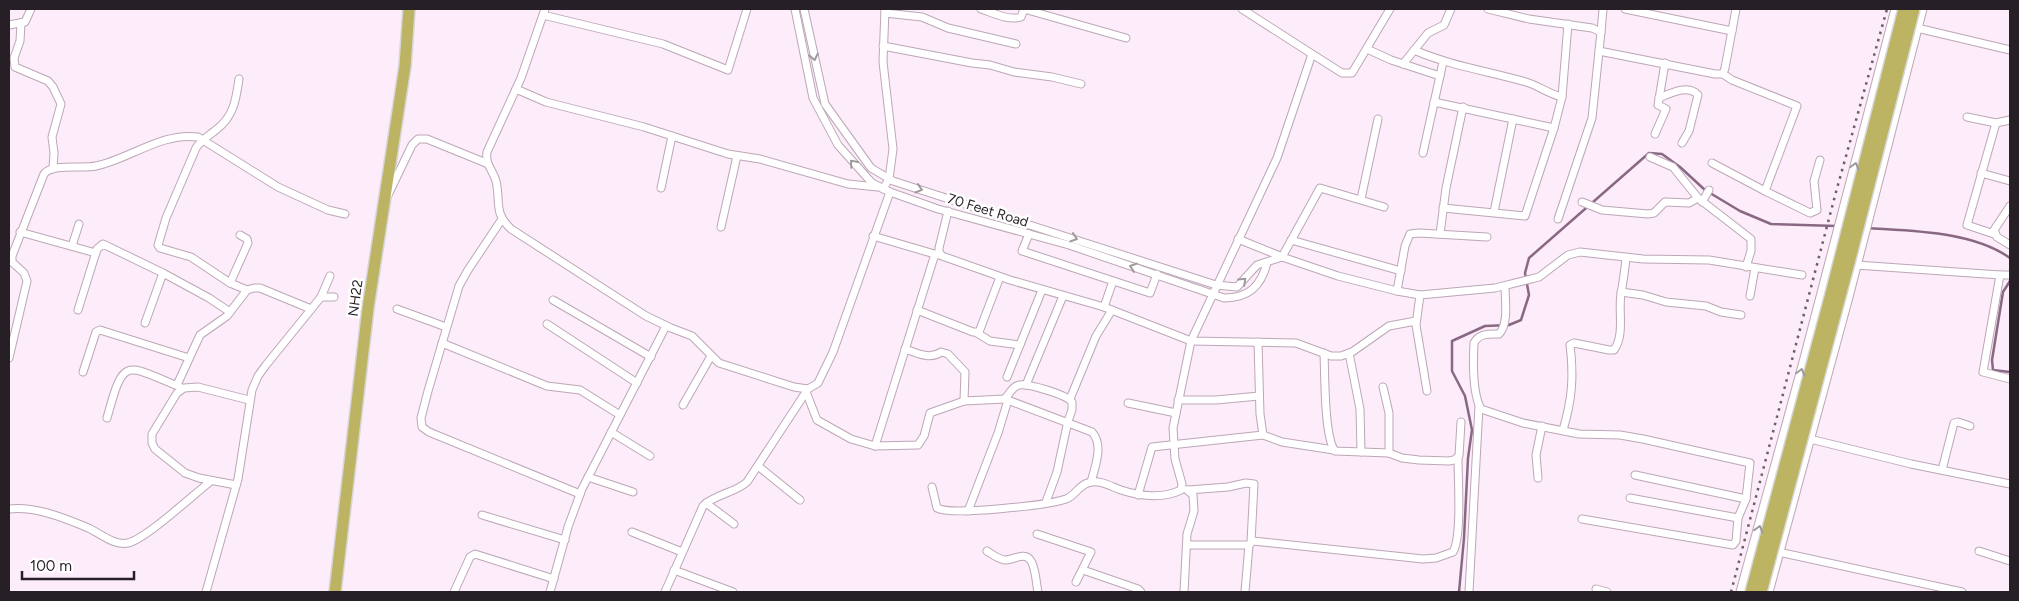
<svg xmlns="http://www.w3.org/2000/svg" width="2019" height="601" viewBox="0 0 2019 601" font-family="Figtree,sans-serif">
<rect width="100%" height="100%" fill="#fdecf9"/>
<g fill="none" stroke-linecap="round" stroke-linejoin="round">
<g stroke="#896883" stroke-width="2.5">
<path d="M1867,228C1912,231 1972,231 2010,258"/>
<path d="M2010,281L2003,292L1992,360L1993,370L2010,372"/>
<path d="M1459,592L1464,538L1468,458L1472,430L1465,396L1452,371V341L1485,326L1509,325L1521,320L1529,295L1525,273L1529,258L1649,153L1662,154L1680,167L1705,190L1740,211L1771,224L1836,226"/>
</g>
<g stroke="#bca7b7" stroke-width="9">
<g id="minor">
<path d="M545,9L521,78L487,152C485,165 493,170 496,181C501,202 493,212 511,229L646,316L671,328L692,336L719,363L794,387L808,389L818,383L833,352L890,192"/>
<path d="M795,9L813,98L838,145L872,183L890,192L938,209L1069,245L1224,298C1249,298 1261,286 1267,263"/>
<path d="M804,9L825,104L871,168L893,181L1216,285L1237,287L1257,265L1282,257L1320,188L1384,207"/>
<path d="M981,9C993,13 1009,21 1021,17L1024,9"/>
<path d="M1024,9L1126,38"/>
<path d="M1242,9L1312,54"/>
<path d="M1488,9L1529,19L1592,28L1601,32L1599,51L1715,74H1723L1725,68L1736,9"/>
<path d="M1625,9L1732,31"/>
<path d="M885,13L922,17L948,28L1016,44"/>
<path d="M543,15L663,44L728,70L747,9"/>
<path d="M21,23L20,41L14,58L15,67L48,81L53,87L61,104L52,137L54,153L53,169"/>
<path d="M9,25L25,22L31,9"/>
<path d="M1917,28L2010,50"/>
<path d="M1601,32L1603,9"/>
<path d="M883,46L972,63L990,65L1014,72L1052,77L1081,84"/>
<path d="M1367,49L1391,60L1440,76"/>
<path d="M1414,50C1451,66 1488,71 1526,82C1539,86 1549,94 1562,97"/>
<path d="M1403,64L1428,33L1444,25L1451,9"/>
<path d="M1723,74L1732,80L1797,106L1765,191"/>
<path d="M239,79C236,99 234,116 217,129C209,136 202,139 196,148L166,218L158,245L160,248L191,257L230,283L247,290"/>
<path d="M516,89L546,102L644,127L728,154L760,159L848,184L878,187"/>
<path d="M1659,98C1671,93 1688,84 1698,95L1689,131L1682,143"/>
<path d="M1434,102L1554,128"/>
<path d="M1967,117L1996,123L2010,120"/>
<path d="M1655,134L1666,109L1658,105L1665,63"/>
<path d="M1423,153L1443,62"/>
<path d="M1650,157L1673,167L1698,198L1751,239V251L1746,267"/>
<path d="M1712,163L1765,191L1810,213L1817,210L1814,181L1820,160"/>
<path d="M1981,173L2010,181"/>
<path d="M661,188L672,136"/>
<path d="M883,189L889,179L893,149L883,62L885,9"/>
<path d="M388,195L412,145L418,139H427L486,163"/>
<path d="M1361,199L1378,119"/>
<path d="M1582,202L1602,210L1648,214L1654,213L1665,202L1689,203L1698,198"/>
<path d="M1702,202L1709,190"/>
<path d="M2010,206L1994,230L1997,237L2010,245"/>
<path d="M1443,208L1525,216L1554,128L1562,97L1568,24"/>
<path d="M948,211L939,248V252L942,256L1010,280L1104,307L1191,341L1296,343L1331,356H1341L1352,352L1389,326L1416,321"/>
<path d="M1494,212L1513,119"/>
<path d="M502,219L468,270L459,286L428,391L421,418L422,427L429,432L580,494"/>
<path d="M1558,219L1592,118L1599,51"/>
<path d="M721,227L737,156"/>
<path d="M20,232L96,253"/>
<path d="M1029,234L1022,251L1150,293L1157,274"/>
<path d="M1440,234L1446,188L1463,107"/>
<path d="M1994,234L1967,225L1996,123"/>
<path d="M873,236L938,255"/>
<path d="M1238,239L1285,258L1338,276L1397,291L1420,295L1495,288L1539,277L1568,255L1580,252L1643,259L1709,260L1802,275"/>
<path d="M1291,240L1401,271"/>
<path d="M72,246L79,224"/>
<path d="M1856,265L2000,275L1983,372L2010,379"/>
<path d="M2000,275H2010"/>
<path d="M230,283L248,243L247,239L240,235"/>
<path d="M1505,286C1505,300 1509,324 1499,334C1489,334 1479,333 1474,343C1473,362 1472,393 1481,409L1523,423L1579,434L1620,435L1643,439L1750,463L1746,499L1738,518L1630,498"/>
<path d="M1397,291L1405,246L1410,234L1419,233L1487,237"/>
<path d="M1621,292L1643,295L1666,302L1706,306L1721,312L1741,315"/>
<path d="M1420,295L1416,325L1427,391"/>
<path d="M1750,296L1755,268"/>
<path d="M321,297L330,276"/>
<path d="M553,300L651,357"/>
<path d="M1104,307L1113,281"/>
<path d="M397,309L446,327"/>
<path d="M78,310L97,249L103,244L163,273L209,298L230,312"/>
<path d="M917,310L973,332H979L1000,277"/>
<path d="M145,323L163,273"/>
<path d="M547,324L637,383"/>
<path d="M977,333L990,341L1020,345"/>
<path d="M1258,342L1260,414L1263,435L1282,442L1334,450"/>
<path d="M442,343L547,386L580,390L620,415"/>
<path d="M905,349C917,353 930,360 941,352L948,354L965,372L964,401"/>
<path d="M1324,353C1325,374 1324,437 1335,451L1389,453L1402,458L1419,460L1449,461L1454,460L1459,456L1461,422"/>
<path d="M1349,353L1360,409L1361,452"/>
<path d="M9,358L27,281L24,273L12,262V256L44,174C52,163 83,169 96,166C130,159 161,132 198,137L278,187L328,210L345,214"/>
<path d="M83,372L96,332L100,330L189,358"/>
<path d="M1007,377L1042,290"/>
<path d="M177,385L200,335L227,316L247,290L254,288H260L311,309"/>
<path d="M1026,385L1063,296"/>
<path d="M1383,387L1389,413V453"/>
<path d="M805,389L817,420L851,439L875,446L918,445L924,436L930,413L964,401L1005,399L1092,432C1104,445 1095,467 1091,482"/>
<path d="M1005,399C1009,394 1013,386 1019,385C1028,383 1067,395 1072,402V410L1068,421L1057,472L1046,502"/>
<path d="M1070,399L1096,336L1112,310"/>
<path d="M1178,400H1216L1259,396"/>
<path d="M1128,403L1176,413"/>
<path d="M683,405L711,356"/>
<path d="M107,418C124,356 124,364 180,387"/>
<path d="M1563,430C1572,400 1574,376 1570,345L1574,343L1609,350H1614C1625,335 1618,311 1621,294C1623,282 1625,270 1626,258"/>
<path d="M611,432L650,456"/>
<path d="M1810,439L1911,464L2010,484"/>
<path d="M875,446L935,254"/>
<path d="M758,466L800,500"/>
<path d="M1942,470L1954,423L1958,422L1970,426"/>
<path d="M1635,475L1746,499"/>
<path d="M588,477L633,492"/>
<path d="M1538,478L1536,455L1542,426"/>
<path d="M236,485L199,478L185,473L155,449L152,443V434L177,393L184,388L198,387L249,400"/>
<path d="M932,487L937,508C951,516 1049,505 1066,499C1075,496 1079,485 1088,483C1099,479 1110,486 1121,490C1139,496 1163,499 1181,490L1182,484L1175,459L1173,428L1191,341L1277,158L1312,54L1342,73H1352L1390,9"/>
<path d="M1188,490L1228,487L1246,483L1254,484L1251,542"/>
<path d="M1138,495L1152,447L1263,435"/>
<path d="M706,503L734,524"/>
<path d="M9,509C34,506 62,517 86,527C99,532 113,546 128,543C146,539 194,494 211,481"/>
<path d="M968,511L998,433L1008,400"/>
<path d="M482,515L565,540"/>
<path d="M1582,519L1733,545L1736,541L1738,518"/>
<path d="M632,532L682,552"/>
<path d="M1037,534L1091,552L1076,582"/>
<path d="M1187,545H1249"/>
<path d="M987,551C993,555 998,559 1005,560C1014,560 1025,551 1031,561C1036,569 1036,583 1038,592"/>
<path d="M1774,551L1962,592"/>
<path d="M1979,551L2010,561"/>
<path d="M674,570L733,592"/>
<path d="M1083,570L1138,589L1141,592"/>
<path d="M1596,589L1607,592"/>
<path d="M206,592L238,479L252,390L258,376L266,365L321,297H334"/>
<path d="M454,592L470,557L475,554L554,579"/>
<path d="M550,592L568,527L582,489L666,326"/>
<path d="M665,592L703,506C715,494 735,493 747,482L806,392"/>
<path d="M1184,592L1187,534L1194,511L1193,495L1187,490"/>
<path d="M1245,592L1249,545L1253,541L1423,559L1436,558L1453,552C1462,537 1458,479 1458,459"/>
<path d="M1469,592L1479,406"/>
</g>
</g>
<g stroke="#bca7b7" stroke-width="11">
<g id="tertiary">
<path d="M1741,592L1804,362L1896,9"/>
<path d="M1768,592L1848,297L1922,9"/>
</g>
</g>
<g stroke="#d8d7d8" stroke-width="14">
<path id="trunk" d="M335,592L368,308L405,66L409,9"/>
</g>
<use href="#minor" stroke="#fff" stroke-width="7"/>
<use href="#tertiary" stroke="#fff" stroke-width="9"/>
<use href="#trunk" stroke="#bcb463" stroke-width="11"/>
<path stroke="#695f67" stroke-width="2.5" stroke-dasharray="2.5 5" stroke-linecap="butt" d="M1731,592L1836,192L1887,9"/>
<g stroke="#d8d7d8" stroke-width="14" stroke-linecap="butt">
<g id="trunk-bridge">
<path d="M1751,592L1831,294L1904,9"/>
<path d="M1761,592L1851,255L1914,9"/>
</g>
</g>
<use href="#trunk-bridge" stroke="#bcb463" stroke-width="11"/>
</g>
<defs><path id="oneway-chevron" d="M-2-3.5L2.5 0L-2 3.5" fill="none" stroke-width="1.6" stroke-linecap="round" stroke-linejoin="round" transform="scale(1.25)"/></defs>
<g stroke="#9d9a9d">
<use href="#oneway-chevron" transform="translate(814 57) rotate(78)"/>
<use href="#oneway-chevron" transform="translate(853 163) rotate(-131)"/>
<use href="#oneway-chevron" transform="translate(1855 166) rotate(-75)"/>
<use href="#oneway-chevron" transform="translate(919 189) rotate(17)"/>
<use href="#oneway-chevron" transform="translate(1074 238) rotate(18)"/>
<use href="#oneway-chevron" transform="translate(1133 267) rotate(-162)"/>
<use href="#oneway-chevron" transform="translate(1243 281) rotate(-43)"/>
<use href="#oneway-chevron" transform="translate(1801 372) rotate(-75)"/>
<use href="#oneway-chevron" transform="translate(1759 529) rotate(-75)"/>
</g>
<g text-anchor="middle" stroke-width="5" stroke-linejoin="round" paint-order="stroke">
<g font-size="14" fill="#261f25" stroke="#fff">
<text transform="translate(988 210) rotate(17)" y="5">70 Feet Road</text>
<text transform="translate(355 298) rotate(-82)" y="5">NH22</text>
</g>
</g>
<rect width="2019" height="601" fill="none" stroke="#261f25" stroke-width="20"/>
<path d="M22 571v8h112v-8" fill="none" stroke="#261f25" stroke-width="2.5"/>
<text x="30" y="571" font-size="15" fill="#261f25" stroke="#ffffff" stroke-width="4" paint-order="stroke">100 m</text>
</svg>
